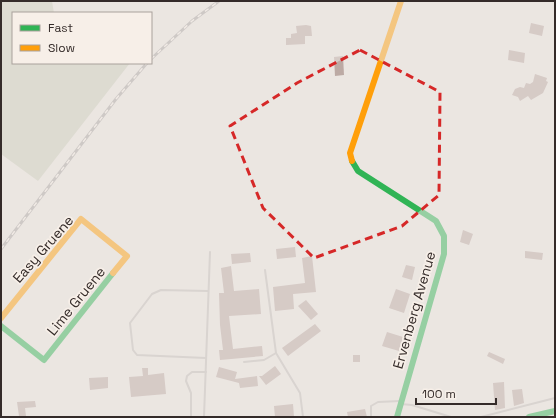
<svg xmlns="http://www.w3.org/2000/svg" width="556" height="418" viewBox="0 0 556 418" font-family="'Space Grotesk',sans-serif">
<rect width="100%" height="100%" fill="#ebe6e1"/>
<path fill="#cdcfbd" d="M1,1H52L54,13H13V63H130L38,181L1,154Z"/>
<g fill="#bcaaa4">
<path d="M531,23L544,26L542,36L529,33Z"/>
<path d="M306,25L311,26L312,36H305V44L286,45V38H291V34L297,33L296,26Z"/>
<path d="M509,50L525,53L524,63L508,60Z"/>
<path d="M343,56L344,75L335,76L334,57Z"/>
<path d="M535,74L547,78L546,81L548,82L543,93L531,100L528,96L520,101L518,97L512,95L515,89L520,87L524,88L526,83L530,84L533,82Z"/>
<path d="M463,230L473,234L469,245L460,242Z"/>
<path d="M295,247L296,257L277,259L276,249Z"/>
<path d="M525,251L543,253L542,260L525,258Z"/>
<path d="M250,253L251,262L232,264L231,254Z"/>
<path d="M312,256L316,292L293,294L294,309L275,311L273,287L305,283L302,258Z"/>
<path d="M406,265L415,267L412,280L402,277Z"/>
<path d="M231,266L234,291L259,289L261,314L229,316L233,349L262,346L263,356L220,360L219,350H223L220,325L219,293H224L221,268Z"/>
<path d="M396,289L410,294L404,313L389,308Z"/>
<path d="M306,300L318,314L311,320L298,306Z"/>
<path d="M315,324L321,331L288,356L282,348Z"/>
<path d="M387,332L403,337L399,351L382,346Z"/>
<path d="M489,352L505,359L503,364L487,356Z"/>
<rect x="353" y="355" width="7" height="7"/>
<path d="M275,366L281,374L266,385L259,376H262Z"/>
<path d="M219,367L237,372L235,379L257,376L258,386L240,388L239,383L216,377Z"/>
<path d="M142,368H148V375L164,373L166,394L131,397L129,377L143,376Z"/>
<path d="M108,377V388L90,390L89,378Z"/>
<path d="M504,382L505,408L495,410L493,383Z"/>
<path d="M522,389L524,403L514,406L512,390Z"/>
<path d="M35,401L36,407L25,408L26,416H19L17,402Z"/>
<path d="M293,404L294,417H275L274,406Z"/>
<path d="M365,409L367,417H348L347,412Z"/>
</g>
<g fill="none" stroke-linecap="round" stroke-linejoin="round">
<g stroke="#c3beba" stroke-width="2">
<path d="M265,270L276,353L300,393L303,417"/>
<path d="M206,358L137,355L133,350L130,323L152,294L161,290L208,291"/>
<path d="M244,362L264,360L276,353"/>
<path d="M401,404L412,405L451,417"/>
<path d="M191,417V393L186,381L187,376L192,372H206"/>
<path d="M204,417L210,252"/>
<path d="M371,417V406L378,402L400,401"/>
<path d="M481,417L555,398"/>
</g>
<g stroke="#30b455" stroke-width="6">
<path d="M352,161L358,171L436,221L444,236V254L397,417"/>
<path d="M1,326L44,360L113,273"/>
<path d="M529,417L555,411"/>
</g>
<g stroke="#ff9f0a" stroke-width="6">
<path d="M352,161L350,153L401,1"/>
<path d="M1,318L81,219L127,256L113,273"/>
</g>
<g stroke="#aba7a4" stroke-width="3">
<g id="rail">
<path d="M151,59L192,21L219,1"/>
<path d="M1,249L116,99L147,63"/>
</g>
</g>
<use href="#rail" stroke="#f7efe8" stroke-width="1.5" stroke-dasharray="4.5" stroke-linecap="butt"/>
</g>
<path d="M0 0H556V418H0ZM360,50L440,92L439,195L402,226L314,258L263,208L230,126L297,83Z" fill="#ebe6e1" fill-opacity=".55" fill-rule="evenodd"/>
<path fill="none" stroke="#d62828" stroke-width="3" stroke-dasharray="8 5" stroke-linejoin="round" d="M360,50L440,92L439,195L402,226L314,258L263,208L230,126L297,83Z"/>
<g text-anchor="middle" stroke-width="3.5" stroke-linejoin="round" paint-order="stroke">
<g font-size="14" fill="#342b29" stroke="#f7efe8">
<text transform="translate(43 249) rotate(-49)" y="5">Easy Gruene</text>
<text transform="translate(76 301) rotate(-51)" y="5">Lime Gruene</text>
<text transform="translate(414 310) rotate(-74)" y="5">Ervenberg Avenue</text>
</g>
</g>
<rect width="556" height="418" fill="none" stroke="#342b29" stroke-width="4"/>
<rect x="12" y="12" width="140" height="52" fill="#f7efe8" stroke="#a9a19c"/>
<rect x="20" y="25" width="20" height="6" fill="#30b455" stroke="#a9a19c"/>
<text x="48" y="32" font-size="12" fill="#342b29">Fast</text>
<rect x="20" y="45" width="20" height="6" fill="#ff9f0a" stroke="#a9a19c"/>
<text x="48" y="52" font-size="12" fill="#342b29">Slow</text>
<path d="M416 398v6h80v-6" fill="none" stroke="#342b29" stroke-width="2"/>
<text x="422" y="398" font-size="12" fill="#342b29" stroke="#f7efe8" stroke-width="3" paint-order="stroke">100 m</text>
</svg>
